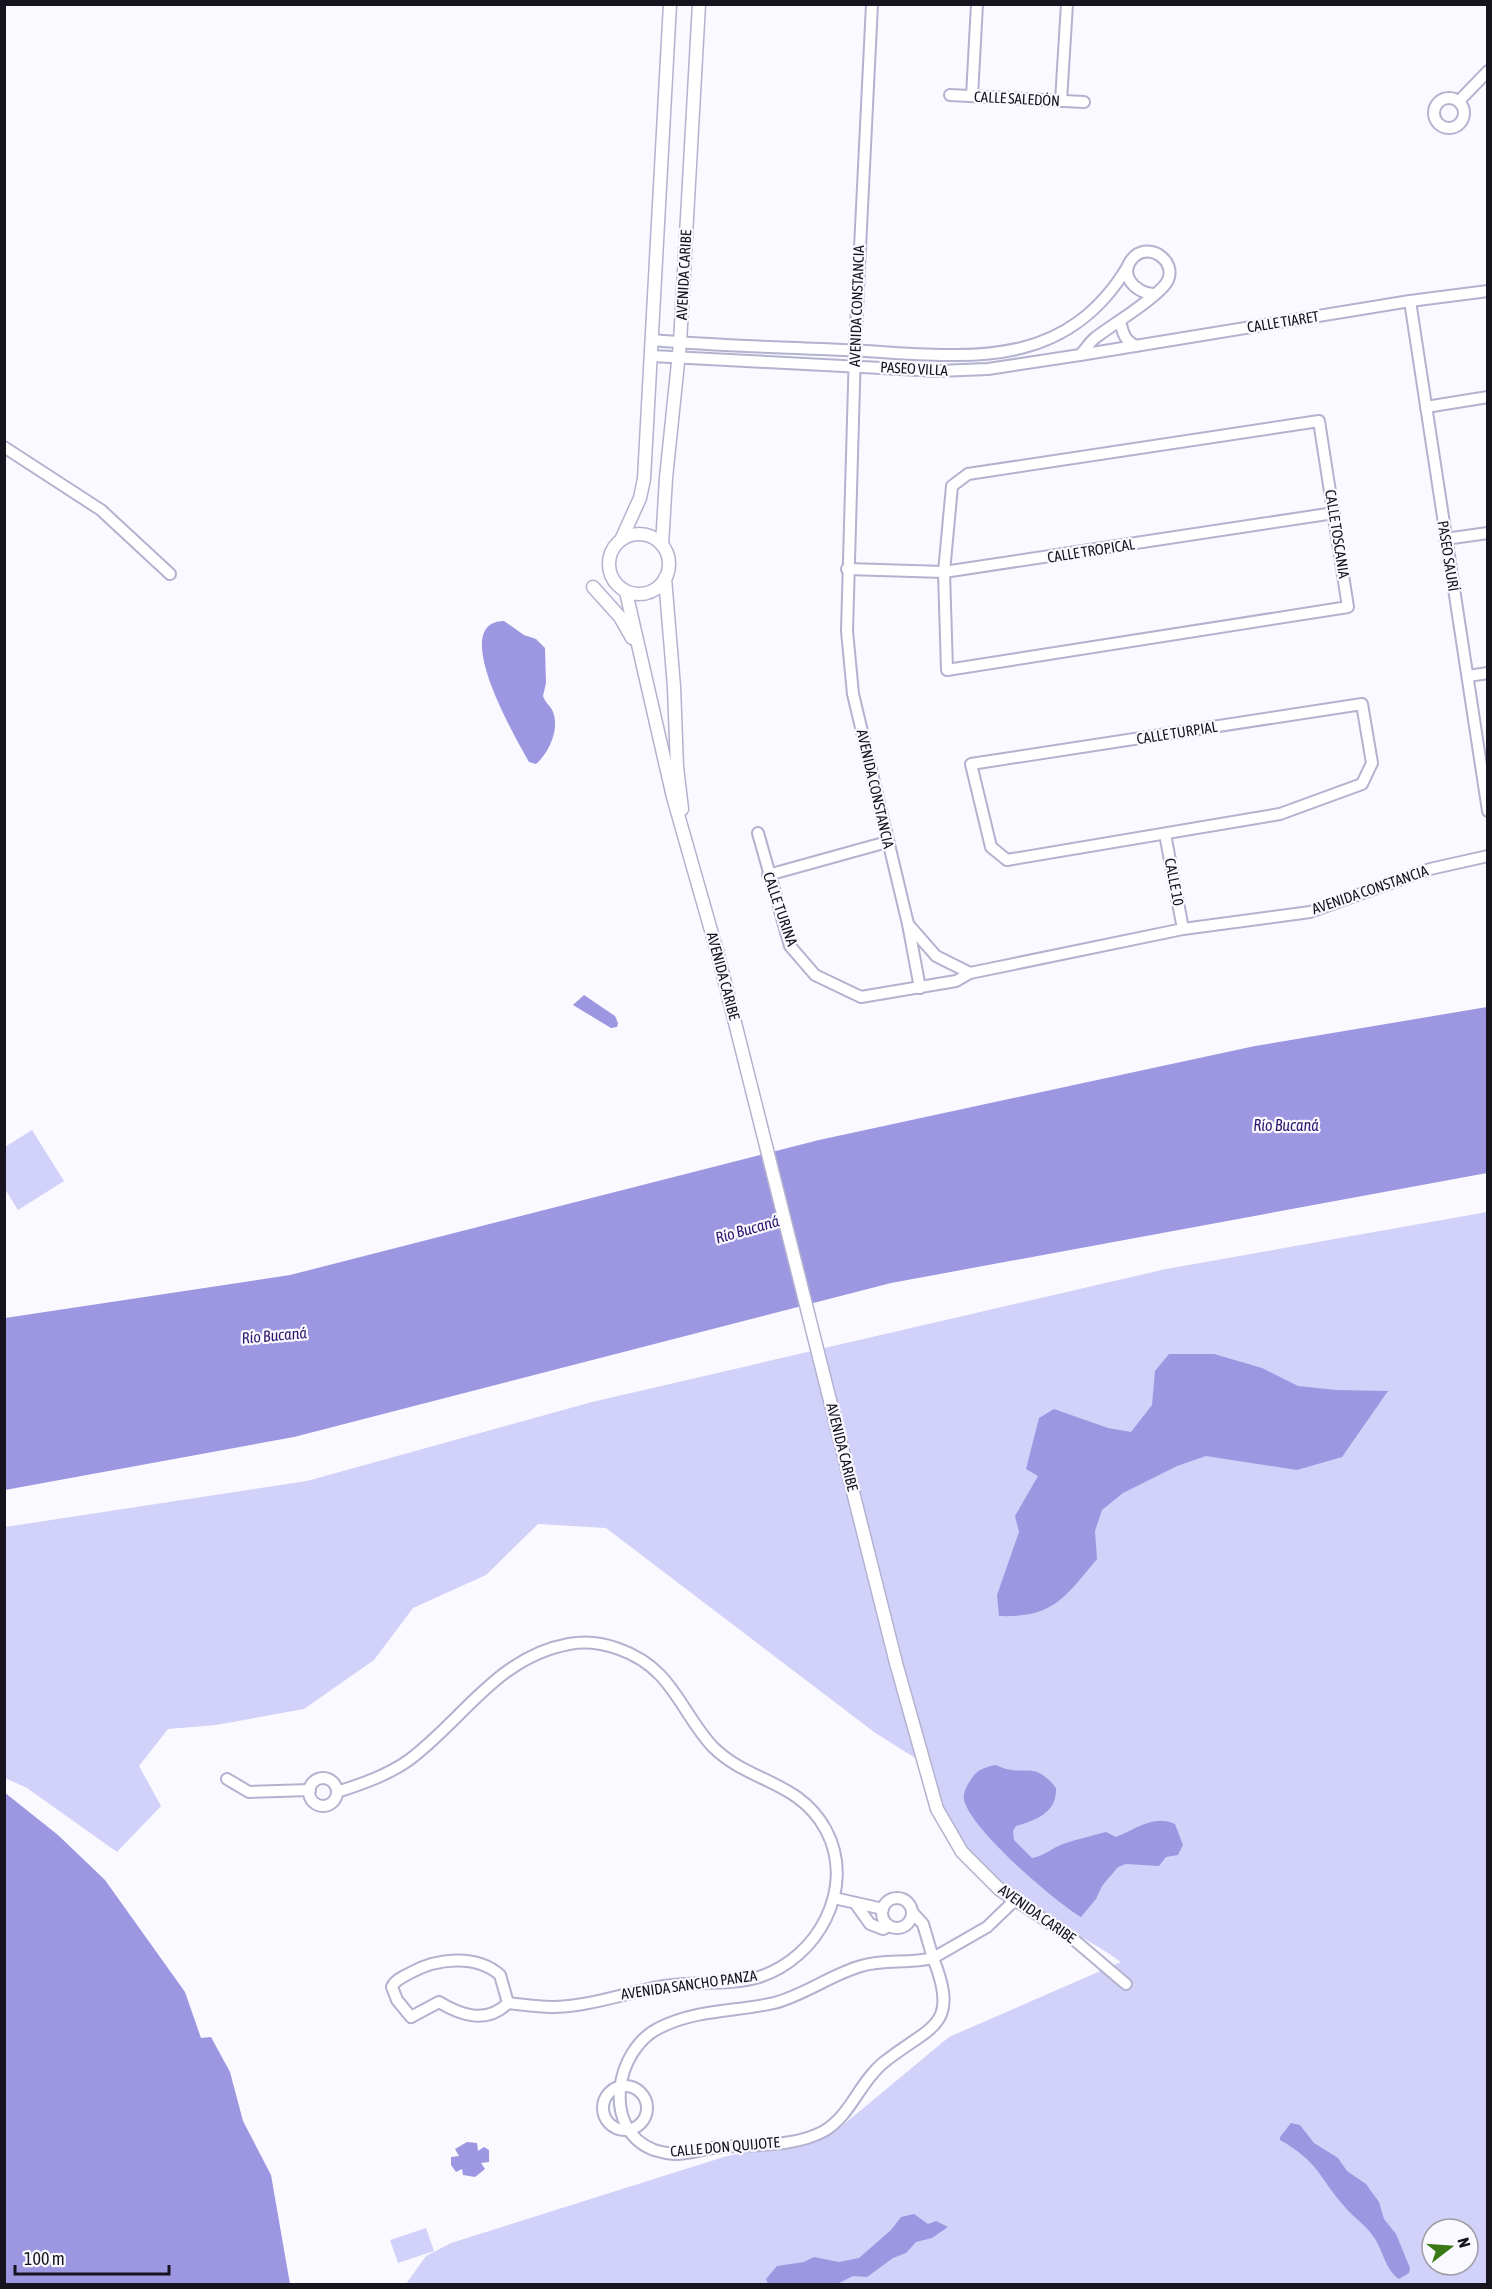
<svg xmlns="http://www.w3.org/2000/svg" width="1492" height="2289" viewBox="0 0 1492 2289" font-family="'Asap Condensed',sans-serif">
<rect width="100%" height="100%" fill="#f9f9ff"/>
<g fill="#d2d1f9" fill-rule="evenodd">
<path d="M32,1130L64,1181L18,1210L5,1189V1147Z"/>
<path d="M1487,1212V2284H406L426,2256L451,2243L727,2156L791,2144L837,2130L949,2037L1121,1962C1069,1925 993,1897 959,1841C946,1818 939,1794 931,1768L874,1732L606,1528L538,1524L486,1575L413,1608L374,1660L304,1709L216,1725L168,1729L139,1766L161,1806L117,1852L27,1788L5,1778V1527L307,1481L592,1402L1166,1269ZM1432,2229H1468V2265H1432Z"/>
<path d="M426,2228L434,2251L398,2263L390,2240Z"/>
</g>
<g fill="#9d97e1">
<path d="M504,621L524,635L536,639L545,648L546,683L543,696C545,703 551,706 553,712C560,730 548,754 536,764L529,762C517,740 447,622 504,621Z"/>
<path d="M584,995L615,1016L618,1023L617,1027L611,1028L573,1005Z"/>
<path d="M1487,1007V1173L891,1283L294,1437L5,1490V1318L290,1275L819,1140L1255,1046Z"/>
<path d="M1169,1354H1214L1262,1368L1298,1386L1336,1390L1388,1391L1342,1457L1297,1470L1206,1456L1177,1466L1123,1493L1102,1510L1095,1531L1097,1559C1065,1597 1054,1618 999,1616L997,1595L1019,1532L1015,1516L1038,1476L1026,1469L1039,1418L1054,1409L1108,1428L1131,1432L1152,1405L1155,1371Z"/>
<path d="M996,1765C1024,1779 1033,1758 1056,1788C1057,1812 1037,1820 1016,1826L1013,1831L1014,1840L1032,1858C1044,1856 1052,1848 1063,1844C1077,1839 1092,1836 1106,1832L1116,1837C1136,1829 1154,1814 1175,1824L1183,1845L1178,1855L1166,1857L1159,1866L1126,1864L1118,1867L1102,1886L1096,1899L1081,1917C1055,1902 968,1827 964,1799C963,1793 967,1785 970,1781C976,1770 984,1767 996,1765Z"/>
<path d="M4,1792L58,1835L105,1880L185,1992L201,2038L211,2037L230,2072L243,2121L271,2175L290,2284H5Z"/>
<path d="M1291,2123L1300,2125L1314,2143L1338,2158L1347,2171L1366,2184L1379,2202L1384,2219L1396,2234L1410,2268L1409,2273L1399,2279C1385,2270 1383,2249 1373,2236C1365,2224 1353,2217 1344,2206C1318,2176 1319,2162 1280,2140V2137Z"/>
<path d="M467,2142L477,2143L478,2151L484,2147L489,2150V2162L481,2163L485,2169L475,2177L463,2175L462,2169L456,2172L451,2165V2157L459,2156L455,2149Z"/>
<path d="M914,2214L928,2224L936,2221L948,2227L932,2238L916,2242L906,2253L893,2258L867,2277L853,2276L837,2284H768L766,2279L777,2266L804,2262L814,2257L839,2262L859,2258L891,2230L901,2217Z"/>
</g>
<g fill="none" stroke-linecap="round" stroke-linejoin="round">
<g stroke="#b3b2cf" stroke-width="14">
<g id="minor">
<path d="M872,4L855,350L847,631L853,694L908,924L920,988"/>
<path d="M950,95L1084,102"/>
<path d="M972,96L977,4"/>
<circle cx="1449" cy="113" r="15"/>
<path d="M1061,101L1067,4"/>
<path d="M1459,101L1488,71"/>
<path d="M1410,301L1488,811"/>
<path d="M1120,321C1123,333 1124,340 1136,346"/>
<path d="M653,340C716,346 780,347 843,350C954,354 1060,379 1128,266"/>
<path d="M1080,355L1410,301L1488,291"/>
<path d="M652,356L938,371L988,369L1080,355C1085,350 1089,343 1095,338C1110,326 1162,295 1168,280C1176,261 1151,243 1135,256C1116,273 1135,293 1153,294"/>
<path d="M1426,407L1488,397"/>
<path d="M1319,421L1348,607L947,670L944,572L952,486L968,474Z"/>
<path d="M4,447L101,510L170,574"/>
<path d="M1445,539L1488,533"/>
<path d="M847,569L944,572L1334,513"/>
<path d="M1468,676L1488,673"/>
<path d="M1362,704L1372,763L1362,784L1280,814L1007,860L991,847L971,764Z"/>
<path d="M758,833L790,946L815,975L861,997L956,981L970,973L1183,929L1310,912L1430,869L1488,856"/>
<path d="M1165,834L1183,929"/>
<path d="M768,875L887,842"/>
<path d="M908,924L936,956L970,973"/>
<circle cx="323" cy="1792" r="14"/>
<path d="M227,1779L249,1792L310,1790"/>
<path d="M337,1792C362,1784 388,1775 409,1760C463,1720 497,1657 569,1644C600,1638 638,1652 660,1675C681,1697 692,1725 713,1747C749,1783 799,1780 826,1830C857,1888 817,1959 759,1977C729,1986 695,1981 664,1986C628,1992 592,2006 555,2007C540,2007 524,2005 508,2003L500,1975C476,1954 437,1958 410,1973C403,1977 395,1980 392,1987L397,2000L411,2017L439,2002C462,2016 487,2024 508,2003"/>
<path d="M834,1898L883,1909"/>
<circle cx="897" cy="1913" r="15"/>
<path d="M855,1903L870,1924L883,1929L889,1926"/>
<path d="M912,1912L923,1924L933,1958L987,1927L1015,1900L1072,1938L1126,1984"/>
<path d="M933,1958C961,2028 930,2025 883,2063C859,2083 851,2115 824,2131C792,2149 747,2143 712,2148C700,2150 688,2154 676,2154C669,2154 661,2152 654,2150C600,2129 616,2049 659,2028C696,2009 735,2012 774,2003C805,1995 830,1975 861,1966C884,1959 909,1964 933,1958Z"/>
<circle cx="625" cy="2108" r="22"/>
</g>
</g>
<g stroke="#b3b2cf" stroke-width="15">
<g id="tertiary">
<circle cx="639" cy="564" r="30"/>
<path d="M621,540L640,498L644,479L670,4"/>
<path d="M662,545L666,478L680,343L699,4"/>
<path d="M665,578L674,687L677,767L682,809"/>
<path d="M593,587L620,617L632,638"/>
<path d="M626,592L673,797L718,955L896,1663L937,1809L962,1852L999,1889L1015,1900"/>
</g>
</g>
<use href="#minor" stroke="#fff" stroke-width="10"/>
<use href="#tertiary" stroke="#fff" stroke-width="12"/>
</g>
<g text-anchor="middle" stroke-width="4.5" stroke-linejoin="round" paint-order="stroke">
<g font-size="15" fill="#15141f" stroke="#f9f9ff">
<text transform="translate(1017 99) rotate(3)" y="5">CALLE SALEDÓN</text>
<text transform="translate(684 275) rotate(-87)" y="5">AVENIDA CARIBE</text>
<text transform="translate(857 306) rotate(-88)" y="5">AVENIDA CONSTANCIA</text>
<text transform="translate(1283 322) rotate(-9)" y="5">CALLE TIARET</text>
<text transform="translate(914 369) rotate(3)" y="5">PASEO VILLA</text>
<text transform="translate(1337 534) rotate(81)" y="5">CALLE TOSCANIA</text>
<text transform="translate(1091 551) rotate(-9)" y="5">CALLE TROPICAL</text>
<text transform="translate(1448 556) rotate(81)" y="5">PASEO SAURÍ</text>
<text transform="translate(1177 733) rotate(-9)" y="5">CALLE TURPIAL</text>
<text transform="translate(875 789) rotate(77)" y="5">AVENIDA CONSTANCIA</text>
<text transform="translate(1174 882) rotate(79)" y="5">CALLE 10</text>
<text transform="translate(1370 890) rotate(-19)" y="5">AVENIDA CONSTANCIA</text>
<text transform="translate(780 909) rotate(71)" y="5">CALLE TURINA</text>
<text transform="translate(723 976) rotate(75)" y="5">AVENIDA CARIBE</text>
<text transform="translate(842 1447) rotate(76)" y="5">AVENIDA CARIBE</text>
<text transform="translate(1037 1914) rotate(35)" y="5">AVENIDA CARIBE</text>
<text transform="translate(689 1985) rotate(-8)" y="5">AVENIDA SANCHO PANZA</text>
<text transform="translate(725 2147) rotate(-5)" y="5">CALLE DON QUIJOTE</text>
</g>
<g font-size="16" font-style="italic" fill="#2f186f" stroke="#f9f9ff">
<text x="1286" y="1131">Río Bucaná</text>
<text transform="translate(747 1229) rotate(-16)" y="6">Río Bucaná</text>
<text transform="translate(274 1335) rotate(-5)" y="6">Río Bucaná</text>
</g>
</g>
<rect width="1492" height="2289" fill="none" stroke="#15141f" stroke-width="12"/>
<g transform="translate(1450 2247) rotate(73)"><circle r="28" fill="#f9f9ff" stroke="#9e9da5" stroke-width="1.5"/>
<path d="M0-4.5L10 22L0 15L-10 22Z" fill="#3a7915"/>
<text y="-9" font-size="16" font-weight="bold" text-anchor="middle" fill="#15141f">N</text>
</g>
<path d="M15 2265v9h154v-9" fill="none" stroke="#15141f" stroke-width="3"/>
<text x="24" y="2265" font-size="18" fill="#15141f" stroke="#f9f9ff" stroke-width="4.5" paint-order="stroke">100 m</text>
</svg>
